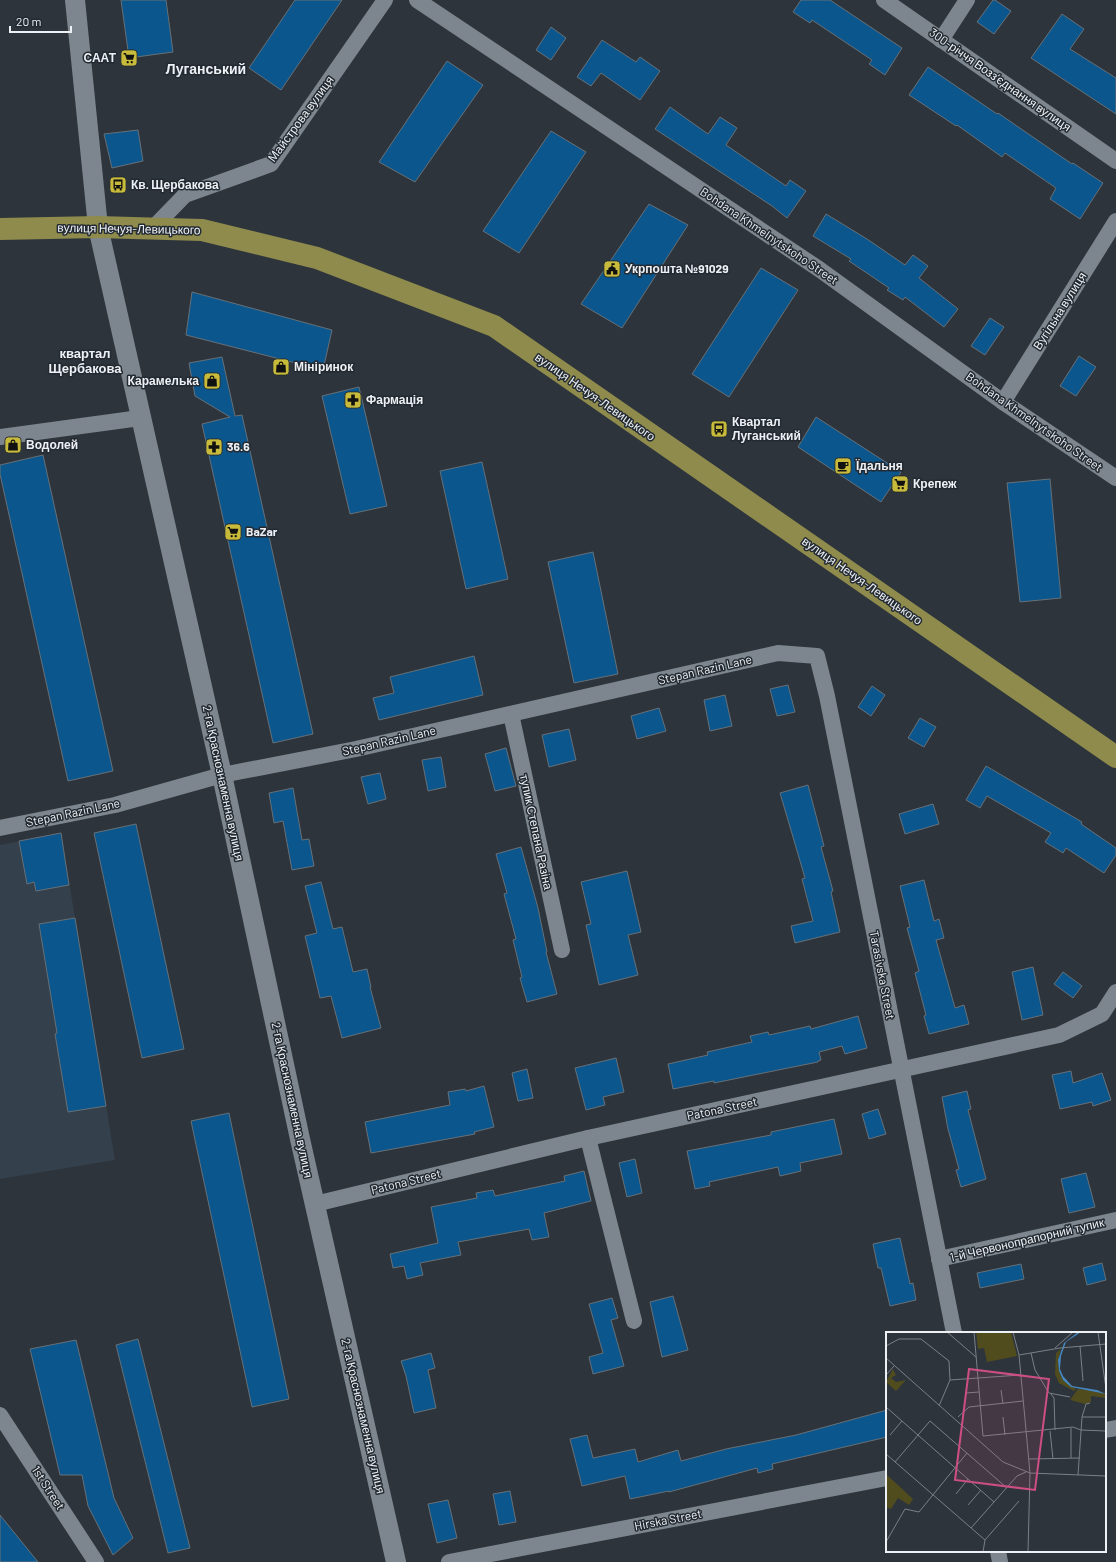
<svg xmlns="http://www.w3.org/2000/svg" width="1116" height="1562" viewBox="0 0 1116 1562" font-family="Barlow,sans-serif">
<rect width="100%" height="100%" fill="#2d343b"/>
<path fill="#34404b" d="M61,833L115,1160L0,1179V845Z"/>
<g fill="#0b568d" stroke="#677077">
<path d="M121,0H166L173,52L129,58Z"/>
<path d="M295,0H342L281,90L249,68Z"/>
<path d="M801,0H830L902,48L885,75L869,64L872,60L812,20L810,23L793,12Z"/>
<path d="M993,0H995L1011,11L994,34L977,22Z"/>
<path d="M1062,14L1084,29L1070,49L1116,78V114L1031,58Z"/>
<path d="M551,27L566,38L551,60L536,50Z"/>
<path d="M602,40L636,62L640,57L660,71L640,100L601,73L591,86L577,77Z"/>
<path d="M447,61L483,85L415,182L379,162Z"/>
<path d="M928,67L997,114L998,113L1072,164L1073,163L1103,183L1080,219L1050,199L1056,188L1005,153L1002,157L957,125L956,126L909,95Z"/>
<path d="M670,107L708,134L720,117L737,128L726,145L786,186L790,180L806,191L787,218L772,206L655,129Z"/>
<path d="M138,130L143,161L112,168L104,134Z"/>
<path d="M551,131L586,152L519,253L483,231Z"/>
<path d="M649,204L688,225L622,328L581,304Z"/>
<path d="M826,214L867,239L905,265L913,255L928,266L919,278L958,309L944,327L905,297L903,300L887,290L889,288L849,261L851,259L813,236Z"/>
<path d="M761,268L798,290L729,397L692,374Z"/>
<path d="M192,292L332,330L323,370L186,335Z"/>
<path d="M990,318L1004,327L985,355L971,346Z"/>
<path d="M1079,356L1096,367L1076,396L1060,386Z"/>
<path d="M222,357L235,416L242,415L313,734L273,743L202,424L230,417L195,396L189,363Z"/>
<path d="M359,387L387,506L350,514L322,396Z"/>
<path d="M816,417L901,472L881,502L798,447Z"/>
<path d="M43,455L113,771L68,781L0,474V465Z"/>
<path d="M482,462L508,579L466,589L440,471Z"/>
<path d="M1050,479L1061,598L1020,602L1007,483Z"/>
<path d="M593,552L618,674L574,683L548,562Z"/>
<path d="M474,656L483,695L379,720L373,698L394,693L390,677Z"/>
<path d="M788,685L795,712L777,716L770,689Z"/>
<path d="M872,686L885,695L871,716L858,707Z"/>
<path d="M725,695L732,726L710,731L704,700Z"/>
<path d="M659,708L666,731L637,739L631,716Z"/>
<path d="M920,718L936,727L924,747L908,738Z"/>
<path d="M569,729L576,760L549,767L542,735Z"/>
<path d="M506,748L516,786L495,791L485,754Z"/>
<path d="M441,757L446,787L428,791L422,760Z"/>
<path d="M986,766L1082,822L1081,824L1116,848V855L1104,873L1066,848L1063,853L1045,842L1051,833L987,796L980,808L966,800Z"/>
<path d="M380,773L386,799L368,804L361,777Z"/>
<path d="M808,785L824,846L821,847L833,891L831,892L840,932L795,943L791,926L813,921L802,879L805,878L780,793Z"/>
<path d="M293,788L302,840L309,839L314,866L292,870L283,821L274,823L269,793Z"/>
<path d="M933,804L939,824L905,834L899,814Z"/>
<path d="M136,824L184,1049L142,1058L94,833Z"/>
<path d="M61,833L69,885L36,891L34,882L27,884L19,841Z"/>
<path d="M521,847L538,908L547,952H546L557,994L527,1002L520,978L522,977L513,940L516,939L504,894L507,893L496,854Z"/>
<path d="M627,871L641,932L628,935L638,975L599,985L586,925L591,924L581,882Z"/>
<path d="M924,880L934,921L939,919L944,938L936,940L955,1008L964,1005L969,1024L929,1034L924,1016L926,1015L915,973L919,971L907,928L910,927L900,886Z"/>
<path d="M321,882L333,929L342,927L353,972L367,969L371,987H370L381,1028L342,1038L331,996L320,998L305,936L317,933L305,886Z"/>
<path d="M75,918L106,1106L68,1112L55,1034L57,1033L39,924Z"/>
<path d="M1033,967L1043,1015L1022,1020L1012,972Z"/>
<path d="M1063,972L1082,986L1073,998L1054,984Z"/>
<path d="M858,1016L867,1048L845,1054L842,1046L819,1052L821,1060L818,1061V1062L714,1083V1081L673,1089L668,1064L708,1055L707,1052L752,1042L750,1036L768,1032L769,1035L810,1026L811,1029Z"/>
<path d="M616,1058L624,1092L603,1097L605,1105L586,1110L575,1068Z"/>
<path d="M527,1069L533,1098L518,1101L512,1073Z"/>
<path d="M1071,1071L1073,1083L1102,1073L1111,1100L1093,1106L1092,1102L1060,1109L1052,1075Z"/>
<path d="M484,1086L494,1127L474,1132L475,1134L371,1153L365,1122L450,1105L448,1092L465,1089L466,1091Z"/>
<path d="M967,1091L971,1109L968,1110L986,1179L961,1187L956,1170L959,1169L948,1129L942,1097Z"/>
<path d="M878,1109L886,1134L869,1139L862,1114Z"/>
<path d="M229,1113L289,1399L252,1407L191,1121Z"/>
<path d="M834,1119L842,1154L800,1163L801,1171L780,1176L778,1167L709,1182L710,1186L695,1189L687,1151L771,1135V1132Z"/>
<path d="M635,1159L642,1193L627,1197L619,1163Z"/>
<path d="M584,1171L591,1201L544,1213L549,1237L532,1240L529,1229L458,1242L461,1255L420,1263L423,1275L407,1279L404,1266L393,1268L390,1254L438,1243L431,1207L477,1198L476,1193L493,1190L495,1196L565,1181L564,1176Z"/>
<path d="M1086,1173L1095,1207L1069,1213L1061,1179Z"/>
<path d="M900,1238L910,1284L913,1283L916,1300L890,1306L881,1268H878L873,1244Z"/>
<path d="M1102,1263L1106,1280L1087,1285L1083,1268Z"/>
<path d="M1021,1264L1024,1279L980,1288L977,1273Z"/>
<path d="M673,1296L688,1350L662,1357L650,1302Z"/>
<path d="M612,1298L618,1318L611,1320L624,1366L593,1374L589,1357L603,1353L589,1304Z"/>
<path d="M138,1339L190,1548L168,1553L116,1345Z"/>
<path d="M76,1340L114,1498L133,1538L113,1555L88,1506L82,1475H60L30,1349Z"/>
<path d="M431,1353L435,1368L428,1370L436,1408L414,1413L406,1376L401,1361Z"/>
<path d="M887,1410V1437L772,1464L773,1469L758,1473L757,1468L669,1492V1491L630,1499L625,1476L582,1486L570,1439L587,1435L593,1458L635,1449L638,1462L678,1450L681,1461L726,1449L796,1435Z"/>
<path d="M510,1491L516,1522L499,1525L493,1494Z"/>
<path d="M448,1500L457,1538L437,1543L428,1504Z"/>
<path d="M0,1515L38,1562H0Z"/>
</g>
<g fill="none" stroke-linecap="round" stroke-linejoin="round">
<g stroke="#7d868e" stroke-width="16">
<path d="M417,0L819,269L1003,402L1116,478"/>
<path d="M884,0L1116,161"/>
<path d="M941,40L967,0"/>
<path d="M152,229L185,195L271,164L385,0"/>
<path d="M1003,402L1116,221"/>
<path d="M0,437L140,418"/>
<path d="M511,714L562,950"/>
<path d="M0,828L115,805L222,775L356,749L778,653L817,656L827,696L954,1333"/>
<path d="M588,1138L634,1321"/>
<path d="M315,1204L588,1138L1059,1035L1102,1014L1116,992"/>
<path d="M939,1259L1116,1220"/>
<path d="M0,1415L96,1562"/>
<path d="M1105,1430L1116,1428"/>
<path d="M998,1551L1000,1562"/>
<path d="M449,1562L887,1478"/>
</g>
<path stroke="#7d868e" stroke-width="20" d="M75,0L98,227L222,775L300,1139L396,1562"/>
<path stroke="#8e8b4c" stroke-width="22" d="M0,229L98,227L202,230L317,258L494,326L1116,757"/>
</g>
<defs>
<g id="supermarket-square" transform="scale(0.9)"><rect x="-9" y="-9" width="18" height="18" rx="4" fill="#c8bb3b" stroke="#232a31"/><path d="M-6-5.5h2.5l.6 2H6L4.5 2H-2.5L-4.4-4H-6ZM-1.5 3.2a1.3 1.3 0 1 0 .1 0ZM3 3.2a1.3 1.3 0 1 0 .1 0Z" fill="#111"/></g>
<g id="bus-square" transform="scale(0.9)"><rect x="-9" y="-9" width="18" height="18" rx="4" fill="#c8bb3b" stroke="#232a31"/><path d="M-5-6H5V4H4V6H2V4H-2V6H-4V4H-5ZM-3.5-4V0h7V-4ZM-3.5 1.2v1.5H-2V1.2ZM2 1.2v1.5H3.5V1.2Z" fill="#111"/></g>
<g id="civic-square" transform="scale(0.9)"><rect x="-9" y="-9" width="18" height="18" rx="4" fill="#c8bb3b" stroke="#232a31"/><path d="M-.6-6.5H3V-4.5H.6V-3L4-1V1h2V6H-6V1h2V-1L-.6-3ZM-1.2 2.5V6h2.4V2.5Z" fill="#111"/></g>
<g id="shop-square" transform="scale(0.9)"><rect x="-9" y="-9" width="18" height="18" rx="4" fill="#c8bb3b" stroke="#232a31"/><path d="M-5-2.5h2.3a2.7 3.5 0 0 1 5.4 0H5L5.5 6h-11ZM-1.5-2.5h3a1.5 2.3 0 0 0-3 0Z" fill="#111"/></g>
<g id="pharmacy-square" transform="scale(0.9)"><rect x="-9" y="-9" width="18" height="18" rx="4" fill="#c8bb3b" stroke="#232a31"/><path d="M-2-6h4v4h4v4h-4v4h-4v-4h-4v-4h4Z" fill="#111"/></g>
<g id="cafe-square" transform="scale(0.9)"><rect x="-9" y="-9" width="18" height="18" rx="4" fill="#c8bb3b" stroke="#232a31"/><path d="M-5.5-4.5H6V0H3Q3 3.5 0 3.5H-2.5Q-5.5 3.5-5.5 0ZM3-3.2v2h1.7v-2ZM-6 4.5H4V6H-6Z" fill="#111"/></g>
</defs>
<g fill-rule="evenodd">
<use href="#supermarket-square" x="129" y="58"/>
<use href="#bus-square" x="118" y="185"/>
<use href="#civic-square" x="612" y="269"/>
<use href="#shop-square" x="281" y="367"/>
<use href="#shop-square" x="212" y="381"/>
<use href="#pharmacy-square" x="353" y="400"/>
<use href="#bus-square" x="719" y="429"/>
<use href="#shop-square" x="13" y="445"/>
<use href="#pharmacy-square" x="214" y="447"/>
<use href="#cafe-square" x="843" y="466"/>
<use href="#supermarket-square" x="900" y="484"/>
<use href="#supermarket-square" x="233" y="532"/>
</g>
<g text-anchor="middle" stroke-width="3" stroke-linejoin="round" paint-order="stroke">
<g font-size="12" font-weight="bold" fill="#edf1f6" stroke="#232a31" text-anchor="start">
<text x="116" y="62" text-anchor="end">СААТ</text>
<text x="131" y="189">Кв. Щербакова</text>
<text x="625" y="273">Укрпошта №91029</text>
<text x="294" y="371">Мініринок</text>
<text x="199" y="385" text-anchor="end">Карамелька</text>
<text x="366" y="404">Фармація</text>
<text x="732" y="426">Квартал<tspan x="732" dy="14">Луганський</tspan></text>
<text x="26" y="449">Водолей</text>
<text x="227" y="451">36.6</text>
<text x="856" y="470">Їдальня</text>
<text x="913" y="488">Крепеж</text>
<text x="246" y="536">BaZar</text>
</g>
<g font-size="12" fill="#edf1f6" stroke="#232a31">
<text transform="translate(1000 80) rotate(35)" y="4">300-річчя Возз’єднання вулиця</text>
<text transform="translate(301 119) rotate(-54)" y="4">Майстрова вулиця</text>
<text transform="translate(129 229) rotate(1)" y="4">вулиця Нечуя-Левицького</text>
<text transform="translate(769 236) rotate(34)" y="4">Bohdana Khmelnytskoho Street</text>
<text transform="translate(1060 311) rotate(-58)" y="4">Вугільна вулиця</text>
<text transform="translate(595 397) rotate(35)" y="4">вулиця Нечуя-Левицького</text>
<text transform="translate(1034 422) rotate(35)" y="4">Bohdana Khmelnytskoho Street</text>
<text transform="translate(862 581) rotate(35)" y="4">вулиця Нечуя-Левицького</text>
<text transform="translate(705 670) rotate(-13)" y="4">Stepan Razin Lane</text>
<text transform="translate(389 741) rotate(-13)" y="4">Stepan Razin Lane</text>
<text transform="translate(223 783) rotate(78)" y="4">2-га Краснознаменна вулиця</text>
<text transform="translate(73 813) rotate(-12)" y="4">Stepan Razin Lane</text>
<text transform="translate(536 832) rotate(78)" y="4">тупик Степана Разіна</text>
<text transform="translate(882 975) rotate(79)" y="4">Tarasivska Street</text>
<text transform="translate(292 1100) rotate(78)" y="4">2-га Краснознаменна вулиця</text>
<text transform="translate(722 1109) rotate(-12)" y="4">Patona Street</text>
<text transform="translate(406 1182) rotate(-14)" y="4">Patona Street</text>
<text transform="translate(1027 1240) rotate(-13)" y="4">1-й Червонопрапорний тупик</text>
<text transform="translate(363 1416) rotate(77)" y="4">2-га Краснознаменна вулиця</text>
<text transform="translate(48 1488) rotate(57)" y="4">1st Street</text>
<text transform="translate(668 1520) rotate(-11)" y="4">Hirska Street</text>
</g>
<g font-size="13" font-weight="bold" fill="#edf1f6" stroke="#232a31">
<text x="85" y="358">квартал<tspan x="85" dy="15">Щербакова</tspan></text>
</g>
<g font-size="14" font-weight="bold" fill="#edf1f6" stroke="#232a31">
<text x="206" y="74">Луганський</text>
</g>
</g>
<g transform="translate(886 1332)">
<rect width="220" height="220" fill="#2d343b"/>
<path d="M90,0H125L131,24L101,30L98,16L92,17ZM175,17L172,28L173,40L177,48L190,57L188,59L173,51L169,42L170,21ZM7,37L10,43L5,46L10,50L20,48L10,59L0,50ZM192,57L210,59L220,62V66L205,64V70L199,72L184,68ZM0,142L27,167L23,173L12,166L5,177L0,175Z" fill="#514c1d"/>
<path d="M192,0H195L180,10L175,24L174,37L177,44L186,54L211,58L220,62L185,55L177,48L173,39L172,28L178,11Z" fill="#4587c1"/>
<path fill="none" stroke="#7a8086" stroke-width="1" d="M61,0L90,25M88,0L97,104L187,95L195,98L220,99M127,0L133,23L144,141L142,220M212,0L220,57M0,14L13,7H35L63,29L64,48L53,74M194,14L197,49M169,16L187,0M145,21L149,38L163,61L184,65M133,23L174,16L220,12M0,26L117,130L144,141L220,144M0,43L8,34M64,48L134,43M115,58L117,72M80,61L93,60M165,62L168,66L169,98M0,75L108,170M72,85L83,75L137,69M117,85L119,103M196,85H220M164,99L167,127M4,103L16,89M0,122L99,208L97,220M185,126V96M143,127L194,126M9,130L44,89L121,156M192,143L196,85L200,72L204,71M70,162L82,147M82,173L95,158M85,196L131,144L140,140M99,208L133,169M0,210L19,177L33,180L81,121"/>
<path fill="#cd4e82" fill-opacity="0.15" stroke="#cd4e82" stroke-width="2" d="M83,37L163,47L149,158L69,148Z"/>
<rect width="220" height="220" fill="none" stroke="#edf1f6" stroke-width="2"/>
</g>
<path d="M10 26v6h61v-6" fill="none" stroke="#edf1f6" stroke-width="2"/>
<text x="16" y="26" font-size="12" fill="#edf1f6" stroke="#232a31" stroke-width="3" paint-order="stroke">20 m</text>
</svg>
